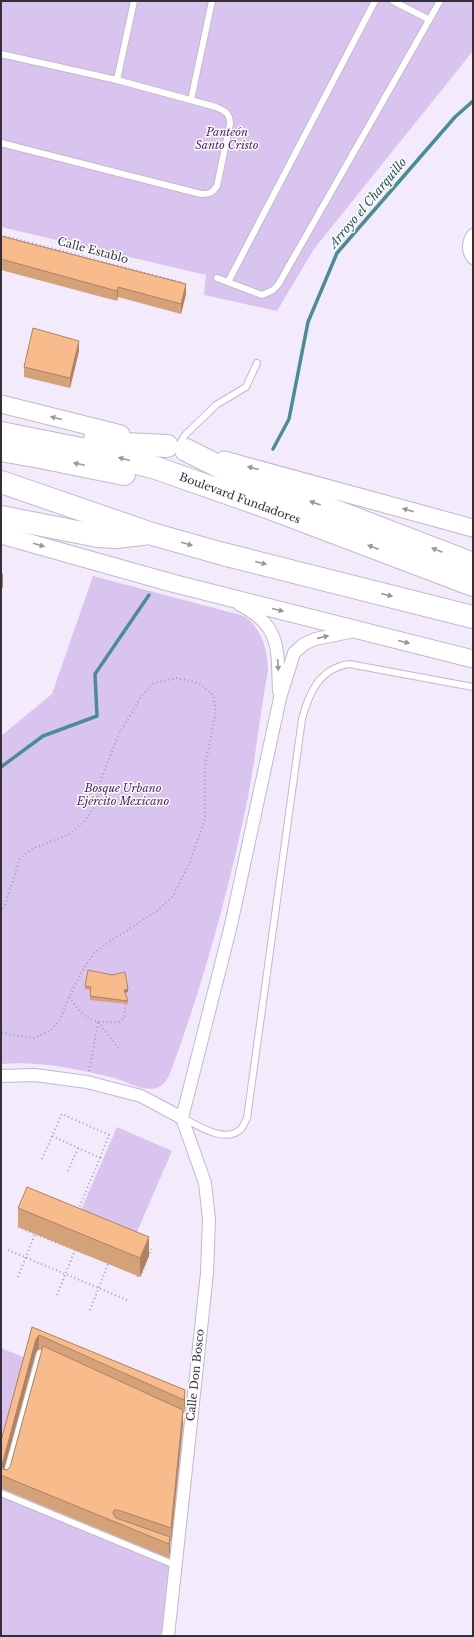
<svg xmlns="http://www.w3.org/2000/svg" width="474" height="1637" viewBox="0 0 474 1637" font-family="'Libre Baskerville',serif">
<rect width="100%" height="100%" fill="#f3eafc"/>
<g fill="#d9c4f0">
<path d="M1,1H473V51L314,249L277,311L204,295L206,275L1,227Z"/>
<path d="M93,576L233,613C238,614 245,616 248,619C263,632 268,653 268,671C260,713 256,755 248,797C229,890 205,978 172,1068C169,1076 165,1086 156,1088C143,1092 126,1081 114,1078C102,1075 90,1072 78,1070C54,1065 25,1062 1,1064V736L52,694Z"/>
<path d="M117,1127L172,1151L133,1241L78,1217Z"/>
<path d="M1,1348L187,1424L165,1636H1Z"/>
</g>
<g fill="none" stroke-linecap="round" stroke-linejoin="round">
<g stroke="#488e94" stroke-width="3.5">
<path d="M273,449L289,419L308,322L337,253L455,117L473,101"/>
<path d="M1,767L43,736L97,716L95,674L149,595"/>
</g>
<g stroke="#c2b8ce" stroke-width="8">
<g id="lane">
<path d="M393,1L428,19"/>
<path d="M1,54L117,80L216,107C225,111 230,113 230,124L217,186C212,193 210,194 201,194L1,143"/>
<path d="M117,80L134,1"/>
<path d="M191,100L212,1"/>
<path d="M217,278L262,295L273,290L278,285L440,1"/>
<path d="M228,282L375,1"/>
<path d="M178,447L185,435L216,405L246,387L257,363"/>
<path d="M183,1118C199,1126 225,1144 241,1129C244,1126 245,1121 247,1118L302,719C309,693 319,669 349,664L473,687"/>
<path d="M6,1476L40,1353L48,1356"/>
<path d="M1,1493L175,1565"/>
</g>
</g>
<g stroke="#c2b8ce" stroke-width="14">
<g id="street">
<path d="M473,235C468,243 467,250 473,258"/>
<path d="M240,605C282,626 277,650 279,691"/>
<path d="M1,1076L35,1075L87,1082L141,1096L182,1118"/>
<path d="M182,1118L231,925L280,698L294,653L304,644L315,639L355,631"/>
<path d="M168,1636L207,1273L209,1219L205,1183L182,1118"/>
</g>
</g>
<g stroke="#c2b8ce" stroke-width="19">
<g id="secondary">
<path d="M1,404L121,434"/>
<path d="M224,460L473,528"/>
<path d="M1,535L172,583L473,659"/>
</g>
</g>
<g stroke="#c2b8ce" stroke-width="24">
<g id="highway">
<path d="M1,433L96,452L156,468L267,507L473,585"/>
<path d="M95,439L125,444L167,446"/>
<path d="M1,450L40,457L124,474"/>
<path d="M186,450L228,471L325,507L473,564"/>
<path d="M1,482L152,534L223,554L473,617"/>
<path d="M1,517L98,536L115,537L143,534"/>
</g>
</g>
<g stroke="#a49dac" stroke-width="2" stroke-dasharray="1 3" stroke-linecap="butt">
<path d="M1,235L180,282"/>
<path d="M1,912L5,905L20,858L34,848L68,835L84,822L95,806L101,779L119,734L143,694L154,683L177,678L199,683L213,695L216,711L205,766V819L190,862L173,896L157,911L112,940L94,953L81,973L69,997L61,1018L50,1031L34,1038L12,1035L1,1032"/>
<path d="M69,997C86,1021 90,1023 120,1022L125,1015V1003"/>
<path d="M98,1022L120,1050"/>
<path d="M89,1071L98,1023"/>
<path d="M42,1159L52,1136"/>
<path d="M68,1171L78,1148"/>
<path d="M78,1210L100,1158L52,1136L62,1114L109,1135L100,1158"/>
<path d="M18,1227L87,1255"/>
<path d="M8,1250L127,1300"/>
<path d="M148,1257L151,1249"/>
<path d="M137,1276L140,1277L146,1263"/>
<path d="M18,1277L35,1234"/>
<path d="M57,1295L75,1250"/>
<path d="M90,1310L108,1264"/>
</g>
<use href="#lane" stroke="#fff" stroke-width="6"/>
<use href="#street" stroke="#fff" stroke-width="12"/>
<use href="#secondary" stroke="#fff" stroke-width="17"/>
<use href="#highway" stroke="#fff" stroke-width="22"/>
</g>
<g fill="#d5a178" fill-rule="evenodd">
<path d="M1,236L186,294L181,314L118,297L117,301L1,270Z"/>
<path d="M79,351L70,388L24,377V367Z"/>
<path d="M85,986L128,992L125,993L128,1001V1004L90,1000L91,990L85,989Z"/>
<path d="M18,1208L149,1256L140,1277L18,1227Z"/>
<path d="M32,1327L185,1390V1403L184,1414L183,1413V1423L171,1541H170L169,1558L3,1489H1V1441ZM39,1349L42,1350L10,1467L7,1470L4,1469L36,1352Z"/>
</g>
<g fill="#ae8362">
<path d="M186,284V294L181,314V304Z"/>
<path d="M118,287V297L117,301V291Z"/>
<path d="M79,341V351L70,388V378Z"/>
<path d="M3,573V587L1,589V576Z"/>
<path d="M128,989V992L124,993V990Z"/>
<path d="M149,1237V1256L140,1277V1258Z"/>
<path d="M39,1335V1349L36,1352L2,1476V1465L36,1339Z"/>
<path d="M185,1390V1403L184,1414V1400Z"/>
<path d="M183,1410V1423L171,1541V1528Z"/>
<path d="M170,1537V1550L169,1558V1544Z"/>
</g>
<g fill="#f8bb8c" stroke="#ae8362">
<path d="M1,236L186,284L181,304L118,287L117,291L1,259Z"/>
<path d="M33,328L79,341L70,378L24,367Z"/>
<path d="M88,970L112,975L125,972L128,989L124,990L128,1001L90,996L91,987L85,986Z"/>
<path d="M27,1187L149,1237L140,1258L18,1208Z"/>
<path d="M32,1327L185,1390L184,1400L39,1335L36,1339L2,1465L3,1469L7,1470L10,1467L43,1346L183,1410L171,1528L118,1510H114L113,1513L116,1518L170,1537L169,1544L3,1476H1V1441Z"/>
</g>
<defs><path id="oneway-solid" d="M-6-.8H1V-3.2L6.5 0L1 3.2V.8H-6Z"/></defs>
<g fill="#99979c">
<use href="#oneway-solid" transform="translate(56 418) rotate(-166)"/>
<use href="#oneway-solid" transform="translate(124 459) rotate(-165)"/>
<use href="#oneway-solid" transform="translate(79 464) rotate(-168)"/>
<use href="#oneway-solid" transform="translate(253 468) rotate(-165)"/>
<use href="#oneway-solid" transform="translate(315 503) rotate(-160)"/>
<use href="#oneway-solid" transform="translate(408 510) rotate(-164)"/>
<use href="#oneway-solid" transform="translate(187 544) rotate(16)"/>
<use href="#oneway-solid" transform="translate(39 545) rotate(16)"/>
<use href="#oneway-solid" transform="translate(373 547) rotate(-159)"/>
<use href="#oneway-solid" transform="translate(437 550) rotate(-158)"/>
<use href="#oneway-solid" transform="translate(261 563) rotate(14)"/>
<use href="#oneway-solid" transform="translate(387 595) rotate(14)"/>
<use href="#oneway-solid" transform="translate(278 610) rotate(14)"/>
<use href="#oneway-solid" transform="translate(323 637) rotate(-13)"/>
<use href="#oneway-solid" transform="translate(404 642) rotate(14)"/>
<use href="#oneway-solid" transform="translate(278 665) rotate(87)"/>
</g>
<g text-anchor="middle" stroke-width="3" stroke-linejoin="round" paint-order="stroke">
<g font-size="11" font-style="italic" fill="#4e246e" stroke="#fcfcfc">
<text x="227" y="136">Panteón<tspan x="227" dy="13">Santo Cristo</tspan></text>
<text x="123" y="792">Bosque Urbano<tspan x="123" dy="13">Ejército Mexicano</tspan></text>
</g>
<g font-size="11" fill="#332f38" stroke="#fcfcfc">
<text transform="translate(93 250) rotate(15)" y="4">Calle Establo</text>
<text transform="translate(240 498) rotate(20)" y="4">Boulevard Fundadores</text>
<text transform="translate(195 1375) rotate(-84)" y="4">Calle Don Bosco</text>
</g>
<g font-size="12" font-style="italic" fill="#295658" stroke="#fcfcfc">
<text transform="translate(368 203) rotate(-50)" y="4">Arroyo el Charquillo</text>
</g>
</g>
<rect width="474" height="1637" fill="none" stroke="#332f38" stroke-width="4"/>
</svg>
